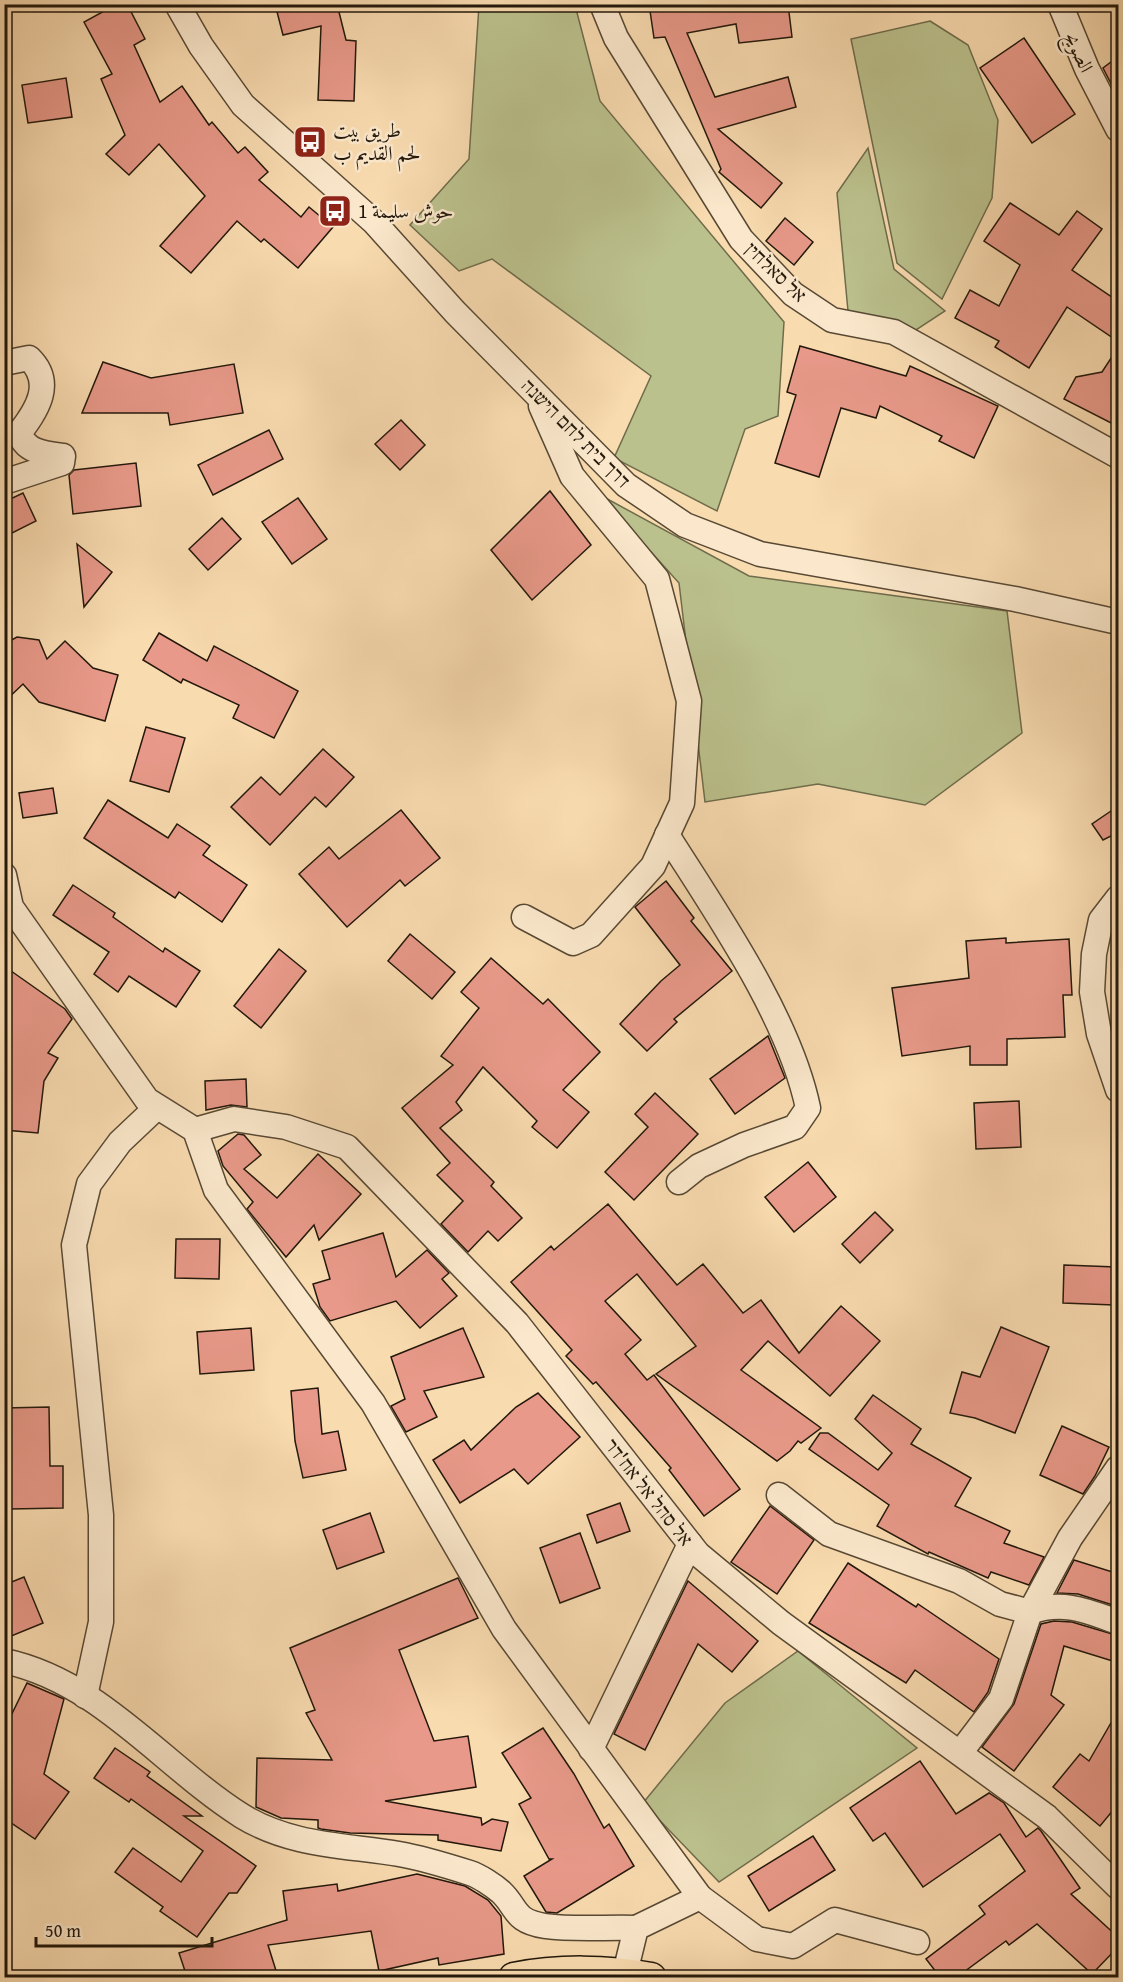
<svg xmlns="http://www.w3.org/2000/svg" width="1123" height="1982" viewBox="0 0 1123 1982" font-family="'Gentium Book Plus',Amiri,'Frank Ruhl Libre',serif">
<rect width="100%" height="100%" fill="#f9dbb0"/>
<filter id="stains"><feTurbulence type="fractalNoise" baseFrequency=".00333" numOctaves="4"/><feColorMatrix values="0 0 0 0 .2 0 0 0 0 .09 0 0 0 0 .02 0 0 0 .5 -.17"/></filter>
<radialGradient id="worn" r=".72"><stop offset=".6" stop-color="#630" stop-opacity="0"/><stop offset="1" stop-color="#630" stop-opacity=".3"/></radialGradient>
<g fill="#bbc18d" stroke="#6f6c4c" stroke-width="1.5">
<path d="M479,5H575L600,101L784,322L778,416L745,429L717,511L614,458L651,376L492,259L459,271L410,225L469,159Z"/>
<path d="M930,21L968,45L998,120L992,198L942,299L897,263L851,39Z"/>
<path d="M868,148L894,269L945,311L916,330L848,311L837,193Z"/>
<path d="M600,495L749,576L1007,611L1022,733L925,805L818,784L705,802L679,583Z"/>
<path d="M798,1651L917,1748L719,1882L643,1803L725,1703Z"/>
</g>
<g fill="#e89989" stroke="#23180b" stroke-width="1.5">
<path d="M117,4H127L145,39L134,45L160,102L182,86L209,125L212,122L238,153L245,147L268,172L259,180L301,217L309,207L333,227L298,268L264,239L261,242L237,221L191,273L160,246L205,196L159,144L129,175L106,154L125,135L101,79L112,74L84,22Z"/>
<path d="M275,4H337L346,40L356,41L354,101L318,100L321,26L283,35Z"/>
<path d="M649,4H713L714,9L752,4H788L792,37L739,43L736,24L687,33L715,97L788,77L796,107L718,129L782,183L761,208L719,172L721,169L665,37L654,38Z"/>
<path d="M1024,38L1075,114L1032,143L980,68Z"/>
<path d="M1119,56V99L1103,68Z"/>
<path d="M66,78L72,117L28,123L22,85Z"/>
<path d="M1010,203L1059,235L1077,211L1102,229L1072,270L1119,302V342L1067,307L1029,368L995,347L999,341L955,318L970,290L999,306L1020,265L984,241Z"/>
<path d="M785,218L813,242L794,265L766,241Z"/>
<path d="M800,346L906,376L910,366L998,406L974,458L939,441L942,436L880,406L876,418L841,408L819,477L775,463L796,395L787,392Z"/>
<path d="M1119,346V427L1064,399L1076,377L1102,372Z"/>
<path d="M103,362L151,378L234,364L243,413L170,425L168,413H82Z"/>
<path d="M401,420L425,445L400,470L375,444Z"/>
<path d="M269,430L283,459L213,495L198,465Z"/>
<path d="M136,463L141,506L73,514L69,475L74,470Z"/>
<path d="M550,491L591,545L532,600L491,550Z"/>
<path d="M23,493L36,521L4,537V502Z"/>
<path d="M298,498L327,539L292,564L262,522Z"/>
<path d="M222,518L241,539L208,570L189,549Z"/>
<path d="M77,544L112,572L84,607Z"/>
<path d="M159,633L207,661L214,646L298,691L274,738L233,718L239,705L183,679L181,683L143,660Z"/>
<path d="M17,637L39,640L47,659L65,641L93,668L118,675L105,721L39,702L23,684L4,702V644Z"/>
<path d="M146,727L185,738L169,792L130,781Z"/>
<path d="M323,749L354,777L326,807L315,797L270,845L231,807L261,777L280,795Z"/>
<path d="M53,788L57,813L23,818L19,793Z"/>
<path d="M108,800L168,838L177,824L210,846L203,855L247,885L222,922L179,892L175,898L84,838Z"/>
<path d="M401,810L440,858L405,886L400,880L347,927L299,874L329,847L339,859Z"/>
<path d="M1111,811L1119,825V832L1103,840L1092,824Z"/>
<path d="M666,881L694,918L691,921L732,971L674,1019L677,1022L647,1051L620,1024L661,981L680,965L635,907Z"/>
<path d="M73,885L115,913L113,917L163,952L165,948L200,971L176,1007L129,976L118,992L94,974L109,952L53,915Z"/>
<path d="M410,934L455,972L432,999L388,961Z"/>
<path d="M1006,938V943L1069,939L1072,995H1063L1065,1037L1007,1039V1065H970V1046L902,1056L892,988L969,978L966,941Z"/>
<path d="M279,949L306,971L261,1028L234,1006Z"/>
<path d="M491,958L543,1004L548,999L600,1052L563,1090L589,1112L557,1148L532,1127L537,1121L483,1067L456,1102L462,1110L440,1128L494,1182L491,1186L522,1218L498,1241L488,1231L468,1252L441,1224L463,1201L437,1175L450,1163L402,1108L453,1065L441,1056L479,1008L461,992Z"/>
<path d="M4,966L65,1009L72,1019L48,1053L58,1058L44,1081L38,1133L4,1130Z"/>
<path d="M768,1036L785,1078L735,1114L710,1079Z"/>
<path d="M246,1079L247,1107L231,1105L206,1110L205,1081Z"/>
<path d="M655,1093L698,1134L634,1200L605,1172L648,1127L635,1114Z"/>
<path d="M1019,1101L1021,1147L976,1149L974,1103Z"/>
<path d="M238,1134L244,1135L261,1155L244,1169L277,1198L318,1154L361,1194L319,1240L314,1225L286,1257L247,1209L253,1202L223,1166L218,1151Z"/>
<path d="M808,1162L836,1197L794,1232L765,1197Z"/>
<path d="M608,1204L677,1285L703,1264L743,1313L761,1300L799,1353L841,1306L880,1341L830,1396L768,1341L741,1370L821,1428L801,1443L798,1441L790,1451L777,1461L656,1374L696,1346L637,1274L605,1301L641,1340L625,1354L647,1380L654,1375L740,1489L704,1516L669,1470L671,1468L596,1382L593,1384L566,1356L572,1350L511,1282L551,1246L554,1250Z"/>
<path d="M875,1212L893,1230L860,1263L842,1244Z"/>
<path d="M383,1233L396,1277L427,1250L449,1273L442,1279L457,1296L420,1328L396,1301L330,1321L320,1307L313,1284L330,1279L322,1251Z"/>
<path d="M176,1239H220L219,1279L175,1278Z"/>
<path d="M1064,1265L1116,1267L1114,1305L1063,1303Z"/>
<path d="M1001,1327L1049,1347L1015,1433L975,1418L950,1413L962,1372L980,1377Z"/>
<path d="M251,1328L254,1370L200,1374L197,1332Z"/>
<path d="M463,1328L484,1377L424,1391L437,1417L406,1432L391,1406L405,1399L391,1357Z"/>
<path d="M318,1388L322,1434L338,1431L346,1470L303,1478L295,1441L291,1391Z"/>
<path d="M538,1393L580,1437L528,1484L514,1469L460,1503L433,1460L464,1440L471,1450L516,1407Z"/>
<path d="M873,1395L921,1429L911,1444L971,1478L955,1506L1010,1531L1004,1543L1044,1557L1029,1585L991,1572L988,1578L929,1552L928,1554L877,1526L889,1505L809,1449L820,1433H828L878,1470L892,1453L855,1419Z"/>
<path d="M49,1407L50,1466H63V1508L10,1509L9,1449H4V1408Z"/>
<path d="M1062,1426L1109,1447L1095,1476L1083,1494L1040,1475Z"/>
<path d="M620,1503L630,1531L597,1543L587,1515Z"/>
<path d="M770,1506L814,1540L777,1594L731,1562Z"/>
<path d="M370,1513L384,1552L337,1569L323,1530Z"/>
<path d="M580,1533L600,1588L560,1603L540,1548Z"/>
<path d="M1074,1560L1119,1574V1607L1078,1594L1057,1593Z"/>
<path d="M848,1563L916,1607L918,1604L999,1659L988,1692L974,1712L915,1670L906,1683L809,1623Z"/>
<path d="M24,1577L43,1623L4,1639V1585Z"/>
<path d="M458,1578L478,1618L399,1650L434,1741L468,1736L476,1787L385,1801L481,1818L482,1825L492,1819L508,1822L501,1851L438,1840V1835L350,1833L321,1829L318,1828V1820L281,1818L256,1807L257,1758L332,1760L306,1713L315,1710L290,1648Z"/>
<path d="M688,1581L758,1641L732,1672L698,1644L645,1750L614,1734Z"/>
<path d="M1054,1621L1072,1622L1119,1636V1663L1064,1646L1051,1695L1064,1705L1014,1771L982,1747L1014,1704L1041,1624Z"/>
<path d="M27,1683L64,1699L44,1774L69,1792L35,1839L4,1818V1730Z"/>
<path d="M1119,1709V1803L1100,1826L1053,1787L1080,1754L1089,1761Z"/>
<path d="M543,1728L574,1774L604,1828L609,1824L634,1866L557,1913L546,1912L524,1876L552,1859H549L519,1804L531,1798L502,1753Z"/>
<path d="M115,1748L150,1772L147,1776L202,1816H184L256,1866L237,1893H229L197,1937L160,1911L163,1907L115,1872L133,1848L181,1882L203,1851L131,1799L129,1802L94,1778Z"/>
<path d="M920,1761L956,1814L989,1793L1004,1803L1026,1837L1038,1828L1041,1831L1080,1888L1071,1894L1119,1938V1946L1092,1974L1037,1924L1009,1945L1006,1941L957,1977H940L926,1959L985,1914L979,1906L1025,1871L1000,1834L923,1887L885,1833L873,1841L850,1808Z"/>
<path d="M813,1836L835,1870L769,1911L748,1876Z"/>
<path d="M417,1874L465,1886L488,1900L501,1916L504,1954L439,1965L438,1958L379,1971L371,1931L268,1945L278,1977H187L179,1953L287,1920L283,1891L337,1884L338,1891Z"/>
</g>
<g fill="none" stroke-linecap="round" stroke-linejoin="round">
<g stroke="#584934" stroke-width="27">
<g id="minor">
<path d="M177,4L201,46L243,105L374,222L455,312L626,485L685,525L760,554L1015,599L1118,622"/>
<path d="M602,4L616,38L741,239L793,294L832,320L894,332L1118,456"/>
<path d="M1060,4L1087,69L1118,129"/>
<path d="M4,363L29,358C54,382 38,409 20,432C23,452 47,454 63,456L62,463L4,482"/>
<path d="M667,835C717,914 789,1017 808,1108L795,1127L744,1145L699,1166L679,1182"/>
<path d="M4,875L11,907L147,1100L195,1130L216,1190L373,1403L504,1629L700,1897L636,1928L625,1973"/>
<path d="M1118,898L1101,920L1094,954L1092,992L1099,1034L1118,1090"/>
<path d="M524,917L573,943L591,935L653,866L682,803L689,701L657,579L572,476L541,406"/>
<path d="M195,1130L234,1119L286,1127L347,1147L517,1323L698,1554L781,1623L1047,1817L1118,1887"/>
<path d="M779,1495L829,1534L959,1581L1000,1604L1030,1612L1001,1699L960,1753"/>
<path d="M1030,1612L1070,1538L1118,1468"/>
<path d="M1030,1612C1063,1600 1087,1611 1118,1622"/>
<path d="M4,1661C100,1681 163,1766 242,1816C291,1846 345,1845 399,1854C422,1858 448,1866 470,1873C479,1876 493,1885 501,1892C518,1908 513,1921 545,1926C574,1930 606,1927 636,1928"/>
<path d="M85,1696L101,1622V1515L74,1245L89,1184L120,1142L157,1107"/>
<path d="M591,1749L690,1544"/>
<path d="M700,1897L757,1939L793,1946L835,1920L917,1942"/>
</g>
</g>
<g stroke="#23180b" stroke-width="33">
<path id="major" d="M514,1978C558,1969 608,1970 651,1978"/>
</g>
<use href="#minor" stroke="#fbe8cc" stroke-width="24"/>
<use href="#major" stroke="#f9dbb0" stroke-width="30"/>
</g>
<defs>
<g id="bus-square" transform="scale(1.725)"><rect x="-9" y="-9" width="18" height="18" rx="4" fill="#8f2418" stroke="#fbe8cc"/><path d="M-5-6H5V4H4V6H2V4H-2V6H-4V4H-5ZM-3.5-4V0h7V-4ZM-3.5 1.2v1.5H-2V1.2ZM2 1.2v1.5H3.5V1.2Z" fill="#fff"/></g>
</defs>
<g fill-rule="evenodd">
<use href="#bus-square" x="310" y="142"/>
<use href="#bus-square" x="335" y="211"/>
</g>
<g text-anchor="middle" stroke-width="5" stroke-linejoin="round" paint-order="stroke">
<g font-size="20" fill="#23180b" stroke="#fbe8cc">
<text transform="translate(1079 52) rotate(65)" y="7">الصويح</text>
<text transform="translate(776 272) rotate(44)" y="7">אל סאלחין</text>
<text transform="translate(576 433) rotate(45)" y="7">דרך בית לחם הישנה</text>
<text transform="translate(649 1492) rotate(52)" y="7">אל סהל אל אח'דר</text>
</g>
<g font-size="20" fill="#23180b" stroke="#fbe8cc" text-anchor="start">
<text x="333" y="137">طريق بيت<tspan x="333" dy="23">لحم القديم ب</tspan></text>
<text x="358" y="218">حوش سليمة 1</text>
</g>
</g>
<rect width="1123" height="1982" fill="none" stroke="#f9dbb0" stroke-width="24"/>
<rect x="6" y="6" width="1111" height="1970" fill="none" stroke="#23180b" stroke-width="3"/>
<rect x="12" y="12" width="1099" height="1958" fill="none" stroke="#23180b" stroke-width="1.5"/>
<path d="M36 1937v9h176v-9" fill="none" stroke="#23180b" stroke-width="3"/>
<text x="45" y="1937" font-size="18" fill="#23180b" stroke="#fbe8cc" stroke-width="4.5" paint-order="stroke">50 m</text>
<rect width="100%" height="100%" filter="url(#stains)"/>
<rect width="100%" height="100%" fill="url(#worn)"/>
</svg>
